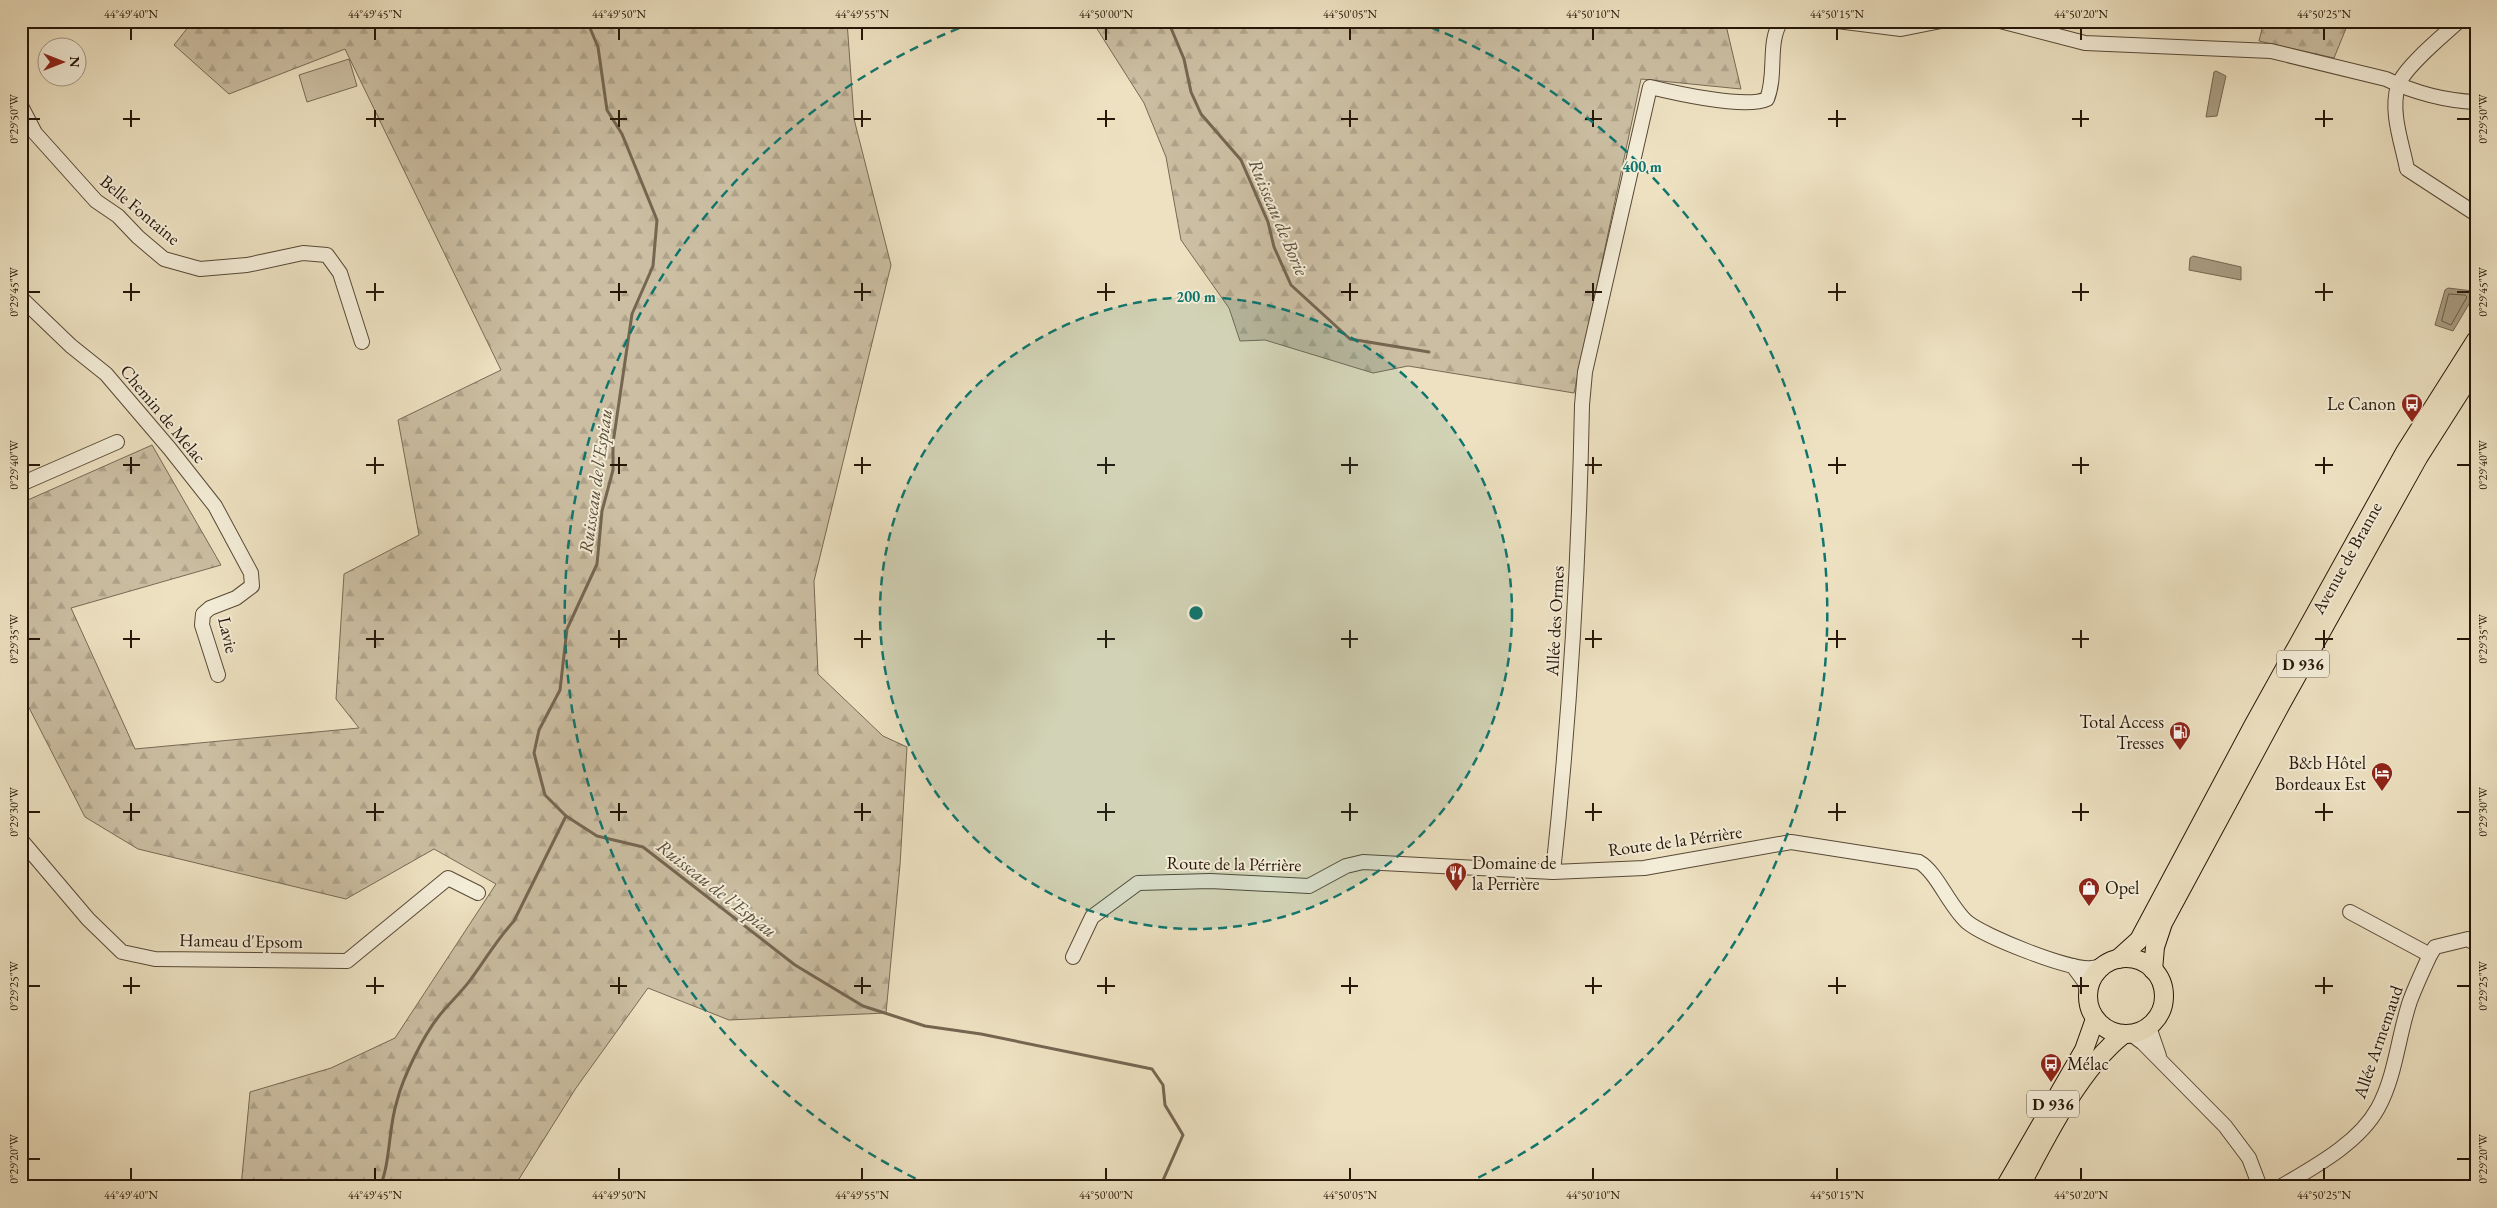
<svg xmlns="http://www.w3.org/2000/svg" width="2497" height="1208" viewBox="0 0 2497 1208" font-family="'EB Garamond',serif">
<defs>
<pattern id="forest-firs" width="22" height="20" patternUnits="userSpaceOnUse" patternTransform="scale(1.25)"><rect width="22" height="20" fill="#cbbea2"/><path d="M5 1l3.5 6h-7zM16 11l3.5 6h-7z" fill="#aea38a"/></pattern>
</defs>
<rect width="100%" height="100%" fill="#ede1c1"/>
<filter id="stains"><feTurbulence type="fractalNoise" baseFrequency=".004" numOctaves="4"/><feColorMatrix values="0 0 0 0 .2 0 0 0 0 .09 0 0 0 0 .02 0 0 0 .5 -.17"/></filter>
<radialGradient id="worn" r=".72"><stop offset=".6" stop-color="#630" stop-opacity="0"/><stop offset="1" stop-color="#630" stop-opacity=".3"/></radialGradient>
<g fill="url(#forest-firs)" stroke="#786a55">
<path d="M193,21H847L854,119L891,265L814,581L818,674L883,736L907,747L900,865L886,1013L729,1020L648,988L576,1088L514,1187H241L250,1092L331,1068L395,1038L496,884L434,849L346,899L138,849L85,817L21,692V503L152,445L221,565L71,608L135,749L359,728L336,699L344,574L419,535L398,420L501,370L345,49L229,94L174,45Z"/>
<path d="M1092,21H1725L1741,89L1641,79L1574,393L1408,366L1373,373L1265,340L1240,341L1229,308L1181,240L1166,157L1144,103Z"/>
<path d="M2264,21H2349L2334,58L2259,41Z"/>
</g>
<path fill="#cbbea2" stroke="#786a55" d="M349,59L357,86L307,102L299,75Z"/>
<g fill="#a99c82" stroke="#756651">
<path d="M2216,71L2226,76L2217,116L2206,117L2214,72Z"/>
<path d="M2193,256L2241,267V280L2189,270L2190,258Z"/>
<path d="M2448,288L2473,291L2475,294L2453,331L2435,325L2445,290Z"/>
</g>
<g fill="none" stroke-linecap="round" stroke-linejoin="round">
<path stroke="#685945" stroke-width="1" d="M2449,294L2465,295L2467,297L2451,325L2442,321Z"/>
<g stroke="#756651" stroke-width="3">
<path d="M587,21L598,47L607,110L622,134L657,220L653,266L632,314L613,443V470L602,511L597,564L567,629L560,690L539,730L534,753L545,795L566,816L597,836L643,847L795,965L863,1006L925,1026L981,1034L1152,1069L1163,1085L1165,1105L1183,1135L1160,1187"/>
<path d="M1168,21L1184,59L1191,92L1201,114L1241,160L1268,222L1274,247L1291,285L1350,339L1429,352"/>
<path d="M380,1187C391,1160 388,1129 397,1101C403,1077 423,1036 439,1016C449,1003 461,993 471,979C486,959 497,939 514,921L566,816"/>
</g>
<g stroke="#584936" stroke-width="16">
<g id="minor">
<path d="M1837,21L1901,29L1941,21"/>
<path d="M2000,21L2085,43L2271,51L2386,79C2413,92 2446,101 2476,102"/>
<path d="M2459,21C2444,35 2403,68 2398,86C2390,112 2402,143 2407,169L2476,214"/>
<path d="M21,106L35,133L96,201L118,216L138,237L164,259L200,269L247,265L303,253L327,255L340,273L362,342"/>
<path d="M21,298L71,346L106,374L170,449L215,506L251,573L252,586L236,598L210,608L203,614L202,625L218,675"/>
<path d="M21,484L117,442"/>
<path d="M21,840L88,919L122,952L155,959L347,961L448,878L478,893"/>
<path d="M1553,872C1570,717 1579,561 1582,405L1585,372L1650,87C1675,93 1746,109 1767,99C1777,74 1767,43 1781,21"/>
<path d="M2350,912L2430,955L2435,947L2468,939L2476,944"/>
<path d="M1073,957L1092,917L1138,883L1210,881L1309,886L1346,866L1363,862L1553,872L1644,868L1791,842L1919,862C1937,872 1949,906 1967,922C1984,936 2070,971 2092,968C2096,968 2102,965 2106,964"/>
<path d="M2073,966L2084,981L2088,993"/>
<path d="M2149,1027L2159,1056"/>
<path d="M2131,1034L2143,1043L2225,1126L2249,1158L2260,1187"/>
<path d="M2280,1187C2314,1167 2359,1143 2378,1108C2396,1075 2398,1036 2410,1001C2416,985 2423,970 2430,955"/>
</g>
</g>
<g stroke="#261608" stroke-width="20">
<g id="major">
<circle cx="2126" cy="996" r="38"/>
<path d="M2118,959L2139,940L2253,726L2405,452L2476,340"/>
<path d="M2153,970L2155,947L2163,923L2281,704L2418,458L2476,367"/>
<path d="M2005,1187L2084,1050L2095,1019"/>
<path d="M2020,1187C2045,1139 2081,1067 2124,1034"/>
</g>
</g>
<use href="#minor" stroke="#f3ecd7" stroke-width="14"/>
<use href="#major" stroke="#ede1c1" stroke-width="18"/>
</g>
<path fill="none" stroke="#261608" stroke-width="2" d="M131,28V40M375,28V40M619,28V40M862,28V40M1106,28V40M1350,28V40M1593,28V40M1837,28V40M2081,28V40M2324,28V40M131,110V127M375,110V127M619,110V127M862,110V127M1106,110V127M1350,110V127M1593,110V127M1837,110V127M2081,110V127M2324,110V127M28,119H40M123,119H140M366,119H384M610,119H627M854,119H871M1097,119H1115M1341,119H1358M1585,119H1602M1828,119H1846M2072,119H2089M2315,119H2333M2457,119H2470M131,283V301M375,283V301M619,283V301M862,283V301M1106,283V301M1350,283V301M1593,283V301M1837,283V301M2081,283V301M2324,283V301M28,292H40M123,292H140M366,292H384M610,292H627M854,292H871M1097,292H1115M1341,292H1358M1585,292H1602M1828,292H1846M2072,292H2089M2315,292H2333M2457,292H2470M131,457V474M375,457V474M619,457V474M862,457V474M1106,457V474M1350,457V474M1593,457V474M1837,457V474M2081,457V474M2324,457V474M28,465H40M123,465H140M366,465H384M610,465H627M854,465H871M1097,465H1115M1341,465H1358M1585,465H1602M1828,465H1846M2072,465H2089M2315,465H2333M2457,465H2470M131,630V648M375,630V648M619,630V648M862,630V648M1106,630V648M1350,630V648M1593,630V648M1837,630V648M2081,630V648M2324,630V648M28,639H40M123,639H140M366,639H384M610,639H627M854,639H871M1097,639H1115M1341,639H1358M1585,639H1602M1828,639H1846M2072,639H2089M2315,639H2333M2457,639H2470M131,803V821M375,803V821M619,803V821M862,803V821M1106,803V821M1350,803V821M1593,803V821M1837,803V821M2081,803V821M2324,803V821M28,812H40M123,812H140M366,812H384M610,812H627M854,812H871M1097,812H1115M1341,812H1358M1585,812H1602M1828,812H1846M2072,812H2089M2315,812H2333M2457,812H2470M131,977V994M375,977V994M619,977V994M862,977V994M1106,977V994M1350,977V994M1593,977V994M1837,977V994M2081,977V994M2324,977V994M28,986H40M123,986H140M366,986H384M610,986H627M854,986H871M1097,986H1115M1341,986H1358M1585,986H1602M1828,986H1846M2072,986H2089M2315,986H2333M2457,986H2470M28,1159H40M2457,1159H2470M131,1168V1180M375,1168V1180M619,1168V1180M862,1168V1180M1106,1168V1180M1350,1168V1180M1593,1168V1180M1837,1168V1180M2081,1168V1180M2324,1168V1180"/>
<circle cx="1196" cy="613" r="316" fill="#0f766e" fill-opacity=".12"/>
<g fill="none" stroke="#0f766e" stroke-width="2.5" stroke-dasharray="9 6">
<circle cx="1196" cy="613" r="316"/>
<path d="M929 1185A631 631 0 0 1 975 22M1417 22A631 631 0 0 1 1463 1185"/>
</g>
<defs>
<g id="bus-pin" transform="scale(1.125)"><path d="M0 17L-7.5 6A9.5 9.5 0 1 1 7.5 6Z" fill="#8f2418" stroke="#f3ecd7"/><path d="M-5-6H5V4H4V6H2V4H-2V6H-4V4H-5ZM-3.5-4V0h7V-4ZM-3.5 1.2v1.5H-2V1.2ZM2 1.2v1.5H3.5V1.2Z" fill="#fff"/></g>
<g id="fuel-pin" transform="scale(1.125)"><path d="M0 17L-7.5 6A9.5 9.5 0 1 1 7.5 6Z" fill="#8f2418" stroke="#f3ecd7"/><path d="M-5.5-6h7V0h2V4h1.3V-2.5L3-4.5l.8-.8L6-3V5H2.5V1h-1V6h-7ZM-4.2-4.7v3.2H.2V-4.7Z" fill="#fff"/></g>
<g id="hotel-pin" transform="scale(1.125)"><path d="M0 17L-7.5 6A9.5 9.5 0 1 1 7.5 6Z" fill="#8f2418" stroke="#f3ecd7"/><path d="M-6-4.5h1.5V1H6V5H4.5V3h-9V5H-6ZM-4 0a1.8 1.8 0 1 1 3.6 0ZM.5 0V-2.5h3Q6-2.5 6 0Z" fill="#fff"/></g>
<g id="restaurant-pin" transform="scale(1.125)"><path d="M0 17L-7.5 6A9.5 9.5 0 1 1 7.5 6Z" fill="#8f2418" stroke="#f3ecd7"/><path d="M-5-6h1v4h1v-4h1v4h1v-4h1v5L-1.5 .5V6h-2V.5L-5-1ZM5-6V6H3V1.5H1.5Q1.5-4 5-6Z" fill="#fff"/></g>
<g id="shop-pin" transform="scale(1.125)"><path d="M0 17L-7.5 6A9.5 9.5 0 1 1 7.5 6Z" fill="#8f2418" stroke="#f3ecd7"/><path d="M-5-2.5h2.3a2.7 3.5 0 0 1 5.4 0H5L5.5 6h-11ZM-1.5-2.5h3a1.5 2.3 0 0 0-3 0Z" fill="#fff"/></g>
</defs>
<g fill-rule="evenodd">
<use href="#bus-pin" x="2412" y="404"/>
<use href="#fuel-pin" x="2180" y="732"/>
<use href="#hotel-pin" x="2382" y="773"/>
<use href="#restaurant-pin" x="1456" y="873"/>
<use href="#shop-pin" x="2089" y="888"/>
<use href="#bus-pin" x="2051" y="1064"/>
</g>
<g text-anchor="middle" stroke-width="4" stroke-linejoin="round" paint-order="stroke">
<g fill="#f3ecd7" stroke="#645646" stroke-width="1">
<rect x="2277" y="650.5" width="52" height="27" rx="4"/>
<rect x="2027" y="1090.5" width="52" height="27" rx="4"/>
</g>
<g font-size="16" font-weight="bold" fill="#261608">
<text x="2303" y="670">D 936</text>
<text x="2053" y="1110">D 936</text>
</g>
<g font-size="18" fill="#261608" stroke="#f3ecd7">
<text transform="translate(140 210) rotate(40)" y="6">Belle Fontaine</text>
<text transform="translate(163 414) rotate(50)" y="6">Chemin de Melac</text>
<text transform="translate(2347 558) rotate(-61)" y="6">Avenue de Branne</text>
<text transform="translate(1555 621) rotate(-87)" y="6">Allée des Ormes</text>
<text transform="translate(228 635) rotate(77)" y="6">Lavie</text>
<text transform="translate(1675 841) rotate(-8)" y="6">Route de la Pérrière</text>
<text transform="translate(1234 864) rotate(1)" y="6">Route de la Pérrière</text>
<text transform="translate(241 941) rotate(1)" y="6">Hameau d'Epsom</text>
<text transform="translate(2378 1042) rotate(-71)" y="6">Allée Armemaud</text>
</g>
<g font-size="18" fill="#261608" stroke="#f3ecd7" text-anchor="end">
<text x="2396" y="410">Le Canon</text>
<text x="2164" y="728">Total Access<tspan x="2164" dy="21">Tresses</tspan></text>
<text x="2366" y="769">B&amp;b Hôtel<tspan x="2366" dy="21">Bordeaux Est</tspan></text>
<text x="1472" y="869" text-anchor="start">Domaine de<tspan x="1472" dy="21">la Perrière</tspan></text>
<text x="2105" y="894" text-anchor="start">Opel</text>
<text x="2067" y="1070" text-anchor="start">Mélac</text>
</g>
<g font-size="19" font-style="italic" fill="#5a4c39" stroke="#f3ecd7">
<text transform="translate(1279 217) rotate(67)" y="7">Ruisseau de Borie</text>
<text transform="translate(595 481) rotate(-82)" y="7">Ruisseau de l'Espiau</text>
<text transform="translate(717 888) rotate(38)" y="7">Ruisseau de l'Espiau</text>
</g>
</g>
<circle cx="1196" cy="613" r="8" fill="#0f766e" stroke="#f3ecd7" stroke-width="2.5"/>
<g font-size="15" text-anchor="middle" font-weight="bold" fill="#0f766e" stroke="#f3ecd7" stroke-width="4" stroke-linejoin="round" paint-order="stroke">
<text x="1642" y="172">400 m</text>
<text x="1196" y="302">200 m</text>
</g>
<rect width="2497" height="1208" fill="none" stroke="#ede1c1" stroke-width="55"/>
<g transform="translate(62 62) rotate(90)"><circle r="24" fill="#f3ecd7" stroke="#a19684"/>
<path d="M0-4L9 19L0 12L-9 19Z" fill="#8f2418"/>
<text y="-8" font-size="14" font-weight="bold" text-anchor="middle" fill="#261608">N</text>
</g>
<rect x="28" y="28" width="2442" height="1152" fill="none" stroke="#261608" stroke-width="2"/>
<g font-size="12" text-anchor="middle" fill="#261608">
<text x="131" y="18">44°49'40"N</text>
<text x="375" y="18">44°49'45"N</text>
<text x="619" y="18">44°49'50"N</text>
<text x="862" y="18">44°49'55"N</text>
<text x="1106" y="18">44°50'00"N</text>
<text x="1350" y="18">44°50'05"N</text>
<text x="1593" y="18">44°50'10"N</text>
<text x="1837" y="18">44°50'15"N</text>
<text x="2081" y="18">44°50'20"N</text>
<text x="2324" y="18">44°50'25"N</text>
<text transform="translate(2483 119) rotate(-90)" y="4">0°29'50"W</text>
<text transform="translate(14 119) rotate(-90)" y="4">0°29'50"W</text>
<text transform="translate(2483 292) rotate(-90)" y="4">0°29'45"W</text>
<text transform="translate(14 292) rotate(-90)" y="4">0°29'45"W</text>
<text transform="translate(2483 465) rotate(-90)" y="4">0°29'40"W</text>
<text transform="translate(14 465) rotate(-90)" y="4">0°29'40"W</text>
<text transform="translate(2483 639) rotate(-90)" y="4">0°29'35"W</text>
<text transform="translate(14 639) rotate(-90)" y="4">0°29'35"W</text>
<text transform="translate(2483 812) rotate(-90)" y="4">0°29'30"W</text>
<text transform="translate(14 812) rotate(-90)" y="4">0°29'30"W</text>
<text transform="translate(2483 986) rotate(-90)" y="4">0°29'25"W</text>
<text transform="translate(14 986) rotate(-90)" y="4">0°29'25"W</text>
<text transform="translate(2483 1159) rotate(-90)" y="4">0°29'20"W</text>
<text transform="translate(14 1159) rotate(-90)" y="4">0°29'20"W</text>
<text x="131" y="1199">44°49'40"N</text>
<text x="375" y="1199">44°49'45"N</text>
<text x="619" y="1199">44°49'50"N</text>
<text x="862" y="1199">44°49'55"N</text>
<text x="1106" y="1199">44°50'00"N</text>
<text x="1350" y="1199">44°50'05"N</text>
<text x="1593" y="1199">44°50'10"N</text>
<text x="1837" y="1199">44°50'15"N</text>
<text x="2081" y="1199">44°50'20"N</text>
<text x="2324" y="1199">44°50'25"N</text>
</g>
<rect width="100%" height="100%" filter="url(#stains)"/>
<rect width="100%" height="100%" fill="url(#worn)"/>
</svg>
